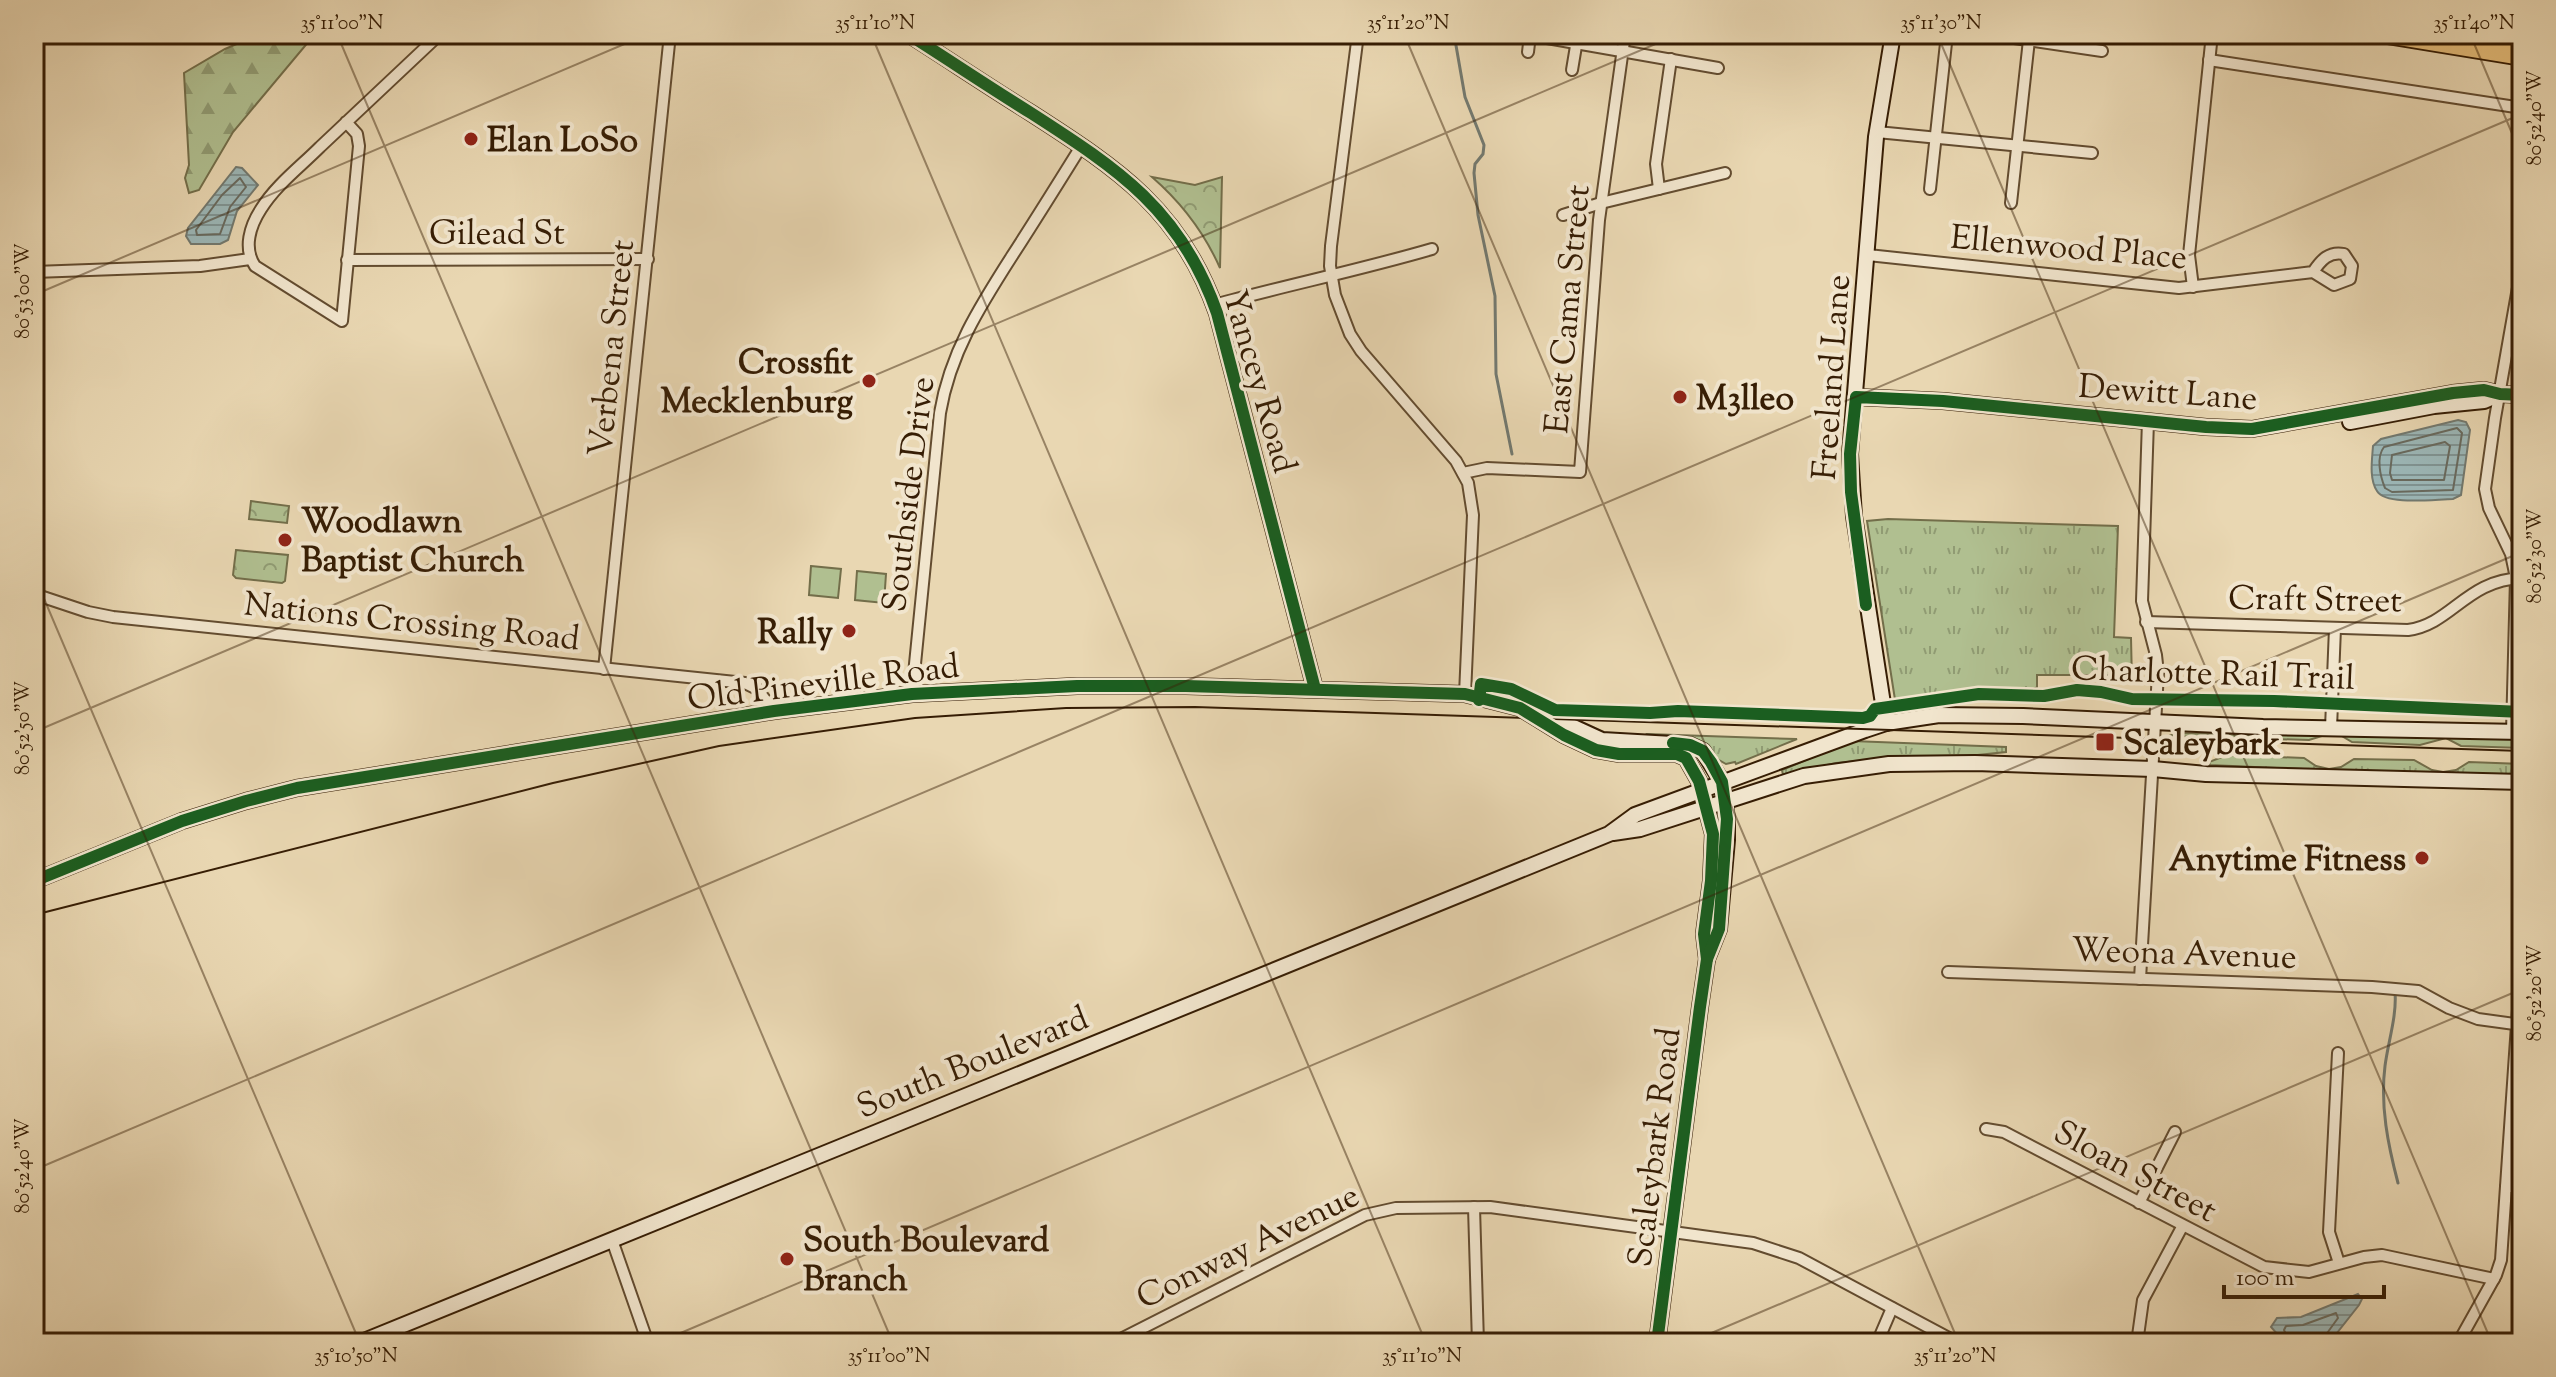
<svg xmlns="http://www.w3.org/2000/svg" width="2556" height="1377" viewBox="0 0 2556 1377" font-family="'Sorts Mill Goudy',serif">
<defs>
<pattern id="grass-tufts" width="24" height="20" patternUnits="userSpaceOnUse" patternTransform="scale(2)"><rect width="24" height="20" fill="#b0bf90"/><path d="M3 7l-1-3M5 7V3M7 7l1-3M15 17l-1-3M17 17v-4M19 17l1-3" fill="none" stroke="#909b73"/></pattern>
<pattern id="forest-firs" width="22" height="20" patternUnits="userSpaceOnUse" patternTransform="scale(2)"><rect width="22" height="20" fill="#b0bf90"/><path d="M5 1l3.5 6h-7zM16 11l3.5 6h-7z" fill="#909b73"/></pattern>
<pattern id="park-crowns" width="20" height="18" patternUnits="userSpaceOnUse" patternTransform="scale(2)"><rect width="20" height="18" fill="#b0bf90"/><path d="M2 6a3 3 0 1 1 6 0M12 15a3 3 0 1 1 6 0" fill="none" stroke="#909b73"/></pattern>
<pattern id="water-rules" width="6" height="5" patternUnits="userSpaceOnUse" patternTransform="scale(2)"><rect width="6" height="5" fill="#9cb7b7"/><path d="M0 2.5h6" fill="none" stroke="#809493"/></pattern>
</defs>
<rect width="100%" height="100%" fill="#e9d7b2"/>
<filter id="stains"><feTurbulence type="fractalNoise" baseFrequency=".0025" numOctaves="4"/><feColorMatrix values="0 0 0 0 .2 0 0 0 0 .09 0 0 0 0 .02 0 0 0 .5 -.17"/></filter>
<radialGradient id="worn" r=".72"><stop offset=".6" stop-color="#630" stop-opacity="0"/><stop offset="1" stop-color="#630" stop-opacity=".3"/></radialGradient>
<g fill="url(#grass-tufts)" stroke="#736e4a" stroke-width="2">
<path d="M1888,519L2118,526L2114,637L2131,638L2132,682L2116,675H2037V687L2021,696L1979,694L1896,706L1867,521Z"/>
<path d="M2177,733L2249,735L2339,733L2522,739V748L2461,746L2446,738L2420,745L2352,742L2340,735H2325L2309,740L2169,736Z"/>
<path d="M1647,734L1796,739H1797L1736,764L1735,762L1726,764L1717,759L1714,761L1649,738Z"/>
<path d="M1852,741L2006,747V752L1949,758L1870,760L1836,763L1783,775L1782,770Z"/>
<path d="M2227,755L2304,758L2316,766L2329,769L2341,767L2354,759L2414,760L2432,770L2443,772L2456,770L2469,762L2522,764V774L2459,776L2210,765L2209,762Z"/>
</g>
<path fill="url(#forest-firs)" stroke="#736e4a" stroke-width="2" d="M260,34H315L233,132L199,190L189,193L185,178L189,165L184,73L225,49Z"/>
<g fill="url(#park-crowns)" stroke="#736e4a" stroke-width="2">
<path d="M1152,177L1195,185L1222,177L1220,268C1204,232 1182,203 1152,177Z"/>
<path d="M251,501L289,506L287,523L249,519Z"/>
<path d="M236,550L288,555L285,581L282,583L236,578L233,575Z"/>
</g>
<g fill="#b0bf90" stroke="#736e4a" stroke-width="2">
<path d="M811,566L841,569L838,598L809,595Z"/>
<path d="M857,571L886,574L884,603L855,600Z"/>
</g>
<g fill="url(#water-rules)" stroke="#73796f" stroke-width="2">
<path d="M236,167L242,168L258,185L237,211L228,240L220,244H191L186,236L188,228Z"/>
<path d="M2458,420L2466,422L2470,430L2461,495L2453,499C2436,499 2386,506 2377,491C2369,479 2372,460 2373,446L2381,439Z"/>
<path d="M2358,1294L2362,1299L2359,1305L2329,1343H2285L2271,1327L2277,1318L2301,1317Z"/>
</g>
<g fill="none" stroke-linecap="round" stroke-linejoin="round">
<g stroke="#696a5e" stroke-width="2">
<path d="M240,178L246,187L230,207L220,234L197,235L196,230L222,195Z"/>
<path d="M2457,428L2462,433L2453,490L2392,492L2385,488C2380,476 2376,457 2384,447Z"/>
<path d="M2445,442L2450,446L2444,480H2392L2390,473L2392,455Z"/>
<path d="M2290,1343L2284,1330L2286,1326L2303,1325L2336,1313L2338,1318L2325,1336L2324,1343"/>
</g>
<g stroke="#73796f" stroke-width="3">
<path d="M1454,34L1465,97L1484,145L1483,154L1475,164L1474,173L1478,215L1495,296L1496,374L1512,454"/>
<path d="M2395,992C2397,1016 2388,1042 2385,1066C2380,1106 2388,1145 2398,1183"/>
</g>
<g stroke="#634c30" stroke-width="14">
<g id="street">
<path d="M1358,34L1331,246L1330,266L1335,295L1350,334L1361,351L1456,461L1468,483L1473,515L1465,694"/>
<path d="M1987,34L2102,51"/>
<path d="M1528,52L1530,35L1718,68"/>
<path d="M2209,60L2522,108"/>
<path d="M1572,70L1578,34"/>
<path d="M346,122L357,134L359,146L342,321L255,266C243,248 250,226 261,209C276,185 300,167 320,147C360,109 400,72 440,34"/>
<path d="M1877,132L2092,153"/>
<path d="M1659,189L1656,164L1671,59"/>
<path d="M1930,189L1947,34"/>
<path d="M2011,203L2029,40"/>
<path d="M1563,215L1601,203L1725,173"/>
<path d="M1868,255L2179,288L2313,272L2334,285L2350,279L2352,266L2344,254C2329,251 2321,260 2313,272"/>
<path d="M347,260L648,259"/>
<path d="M34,272L200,266L250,259"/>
<path d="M2193,287L2189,255L2212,34"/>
<path d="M1214,305C1287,285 1360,270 1432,249"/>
<path d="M1463,473L1487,468L1580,472L1599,220L1625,34"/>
<path d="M34,594L88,612L113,617L745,683L757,689L774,711"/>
<path d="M2146,622L2408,630C2452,624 2466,580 2522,578"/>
<path d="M604,669L670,34"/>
<path d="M912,694L940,413C950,353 980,306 1012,256C1036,219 1059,182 1082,145"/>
<path d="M2331,728L2335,628"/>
<path d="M2512,732L2516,578L2511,554L2489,508L2485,489L2495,418L2522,265"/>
<path d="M1948,972L2372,987L2418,991L2449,1008L2478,1019L2522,1025"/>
<path d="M2140,979L2158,673L2156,655L2142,601L2148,421"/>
<path d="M2338,1053L2329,1232L2339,1263"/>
<path d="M1986,1129L2004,1132L2264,1267L2309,1272L2364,1257L2382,1255L2494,1279"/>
<path d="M2506,1187H2522"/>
<path d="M2139,1203L2175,1132"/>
<path d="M1474,1207L1478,1343"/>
<path d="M612,1240L648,1343"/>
<path d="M1113,1343L1365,1215L1396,1208L1490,1207L1753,1243L1799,1258L1958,1343"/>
<path d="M1877,1343L1892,1308"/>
<path d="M2137,1343L2143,1300L2182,1227"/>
<path d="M2458,1343L2496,1275L2501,1260L2522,951"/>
</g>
</g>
<g stroke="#361d04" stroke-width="18">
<g id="secondary">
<path d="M908,34C949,60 989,87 1031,113C1118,169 1181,210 1217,313L1315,689"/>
<path d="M1856,397L1943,401L2206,427L2252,429L2453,393L2484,390L2500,394L2522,395"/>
<path d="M2350,422L2434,406L2484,401L2500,394"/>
<path d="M1554,718L1602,740L1690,745L1703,751L1722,782L1727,819V840L1719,929L1707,959L1700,1007L1657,1343"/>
<path d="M1886,723L1854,516L1850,454L1876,137L1893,34"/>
<path d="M1613,833L1640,829L1804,776L1889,764L1975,763L2153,769L2206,774L2522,782"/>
<path d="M34,881L182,821L246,801L297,788L774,711L912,694L1077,686H1186L1465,694L1520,708L1564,735L1596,750L1619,754H1677L1686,758L1699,781L1713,834L1711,881L1704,934L1707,959"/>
<path d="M359,1343L1609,834L1635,815L1865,730L1886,723L1939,715L2023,716L2263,727L2522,732"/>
</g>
</g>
<g stroke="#361d04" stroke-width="20">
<g id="primary">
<path d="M2381,34L2522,57"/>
<path d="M2465,34L2522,44"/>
</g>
</g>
<use href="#street" stroke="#f1e5cd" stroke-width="10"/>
<use href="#secondary" stroke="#f1e5cd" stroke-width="14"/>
<use href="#primary" stroke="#e4bc79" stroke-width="16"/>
<path stroke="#361d04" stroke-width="2" d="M34,915L553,783L719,746L915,718L1066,708L1195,707L2522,751"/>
<g stroke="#f1e5cd" stroke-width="17">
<g id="cycleway">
<path d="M908,34C949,60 989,87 1031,113C1118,169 1181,210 1217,313L1315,689"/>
<path d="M1866,605L1851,492L1850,454L1856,397L1943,401L2206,427L2252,429L2453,393L2484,390L2500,394L2522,395"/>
<path d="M1479,700L1481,684L1511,689L1555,710L1650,713L1678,711L1863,718L1870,716L1875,709L1979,694L2044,696L2077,690L2101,692L2132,699L2274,701L2522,712"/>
<path d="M34,881L182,821L246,801L297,788L774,711L912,694L1077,686H1186L1465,694L1520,708L1564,735L1596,750L1619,754H1677L1686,758L1699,781L1713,834L1711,881L1704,934L1707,959"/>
<path d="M1657,1343L1700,1007L1707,959L1719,929L1727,819L1722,782L1711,762L1703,751L1690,745L1673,743"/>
</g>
</g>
<use href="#cycleway" stroke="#1b5e20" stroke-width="12"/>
</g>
<path fill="none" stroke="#361d04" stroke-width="2" stroke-opacity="0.45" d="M337,34L893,1343M871,34L1426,1343M1404,34L1959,1343M1937,34L2492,1343M2470,34L2522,157M34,295L648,34M34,575L360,1343M34,732L1679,34M34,1170L2522,114M657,1343L2522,552M1688,1343L2522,989"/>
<g fill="#8f2418" stroke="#f1e5cd" stroke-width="3">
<circle cx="471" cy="139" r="8"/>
<circle cx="869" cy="381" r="8"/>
<circle cx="1680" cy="397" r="8"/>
<circle cx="285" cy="540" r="8"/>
<circle cx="849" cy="631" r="8"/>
<rect x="2095" y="732" width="20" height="20" rx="4"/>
<circle cx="2422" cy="858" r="8"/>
<circle cx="787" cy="1259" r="8"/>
</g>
<g text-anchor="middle" stroke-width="8" stroke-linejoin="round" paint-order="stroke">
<g font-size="34" font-weight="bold" fill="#361d04" stroke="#f1e5cd" text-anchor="start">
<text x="487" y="151">Elan LoSo</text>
<text x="853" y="373" text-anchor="end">Crossfit<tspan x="853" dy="39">Mecklenburg</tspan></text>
<text x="1696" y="409">M3lleo</text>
<text x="301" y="532">Woodlawn<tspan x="301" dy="39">Baptist Church</tspan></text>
<text x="833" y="643" text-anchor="end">Rally</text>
<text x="2123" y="754">Scaleybark</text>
<text x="2406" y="870" text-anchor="end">Anytime Fitness</text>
<text x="803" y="1251">South Boulevard<tspan x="803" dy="39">Branch</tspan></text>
</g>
<g font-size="34" fill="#361d04" stroke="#f1e5cd">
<text x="497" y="244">Gilead St</text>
<text transform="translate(2069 246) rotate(5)" y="12">Ellenwood Place</text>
<text transform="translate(1566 309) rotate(-85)" y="12">East Cama Street</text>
<text transform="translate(610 348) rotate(-84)" y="12">Verbena Street</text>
<text transform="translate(1830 377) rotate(-86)" y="12">Freeland Lane</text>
<text transform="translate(1261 381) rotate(74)" y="12">Yancey Road</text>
<text transform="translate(2168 391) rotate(4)" y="12">Dewitt Lane</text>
<text transform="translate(907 494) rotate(-83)" y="12">Southside Drive</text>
<text transform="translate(2315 598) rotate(1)" y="12">Craft Street</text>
<text transform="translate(412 620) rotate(6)" y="12">Nations Crossing Road</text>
<text transform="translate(2213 672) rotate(2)" y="12">Charlotte Rail Trail</text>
<text transform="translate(823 681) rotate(-7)" y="12">Old Pineville Road</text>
<text transform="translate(2184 952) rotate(2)" y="12">Weona Avenue</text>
<text transform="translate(972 1061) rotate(-22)" y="12">South Boulevard</text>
<text transform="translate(1653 1147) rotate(-83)" y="12">Scaleybark Road</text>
<text transform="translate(2136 1170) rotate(28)" y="12">Sloan Street</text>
<text transform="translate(1247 1245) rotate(-26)" y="12">Conway Avenue</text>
</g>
</g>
<rect width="2556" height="1377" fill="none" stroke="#e9d7b2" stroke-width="88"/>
<path d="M2224 1285v12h160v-12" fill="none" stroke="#361d04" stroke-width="4"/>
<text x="2236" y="1285" font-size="24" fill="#361d04" stroke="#f1e5cd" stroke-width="6" paint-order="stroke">100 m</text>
<rect x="44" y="44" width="2468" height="1289" fill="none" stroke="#361d04" stroke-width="3"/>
<g font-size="20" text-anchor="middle" fill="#361d04">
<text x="342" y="29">35°11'00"N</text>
<text x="875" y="29">35°11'10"N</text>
<text x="1408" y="29">35°11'20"N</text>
<text x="1941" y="29">35°11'30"N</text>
<text x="2474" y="29">35°11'40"N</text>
<text transform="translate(2534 118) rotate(-90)" y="7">80°52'40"W</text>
<text transform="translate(22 291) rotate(-90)" y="7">80°53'00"W</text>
<text transform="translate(2534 556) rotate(-90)" y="7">80°52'30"W</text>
<text transform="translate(22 728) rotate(-90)" y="7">80°52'50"W</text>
<text transform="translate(2534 993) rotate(-90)" y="7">80°52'20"W</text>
<text transform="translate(22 1166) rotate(-90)" y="7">80°52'40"W</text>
<text x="356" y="1362">35°10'50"N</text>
<text x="889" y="1362">35°11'00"N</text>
<text x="1422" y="1362">35°11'10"N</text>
<text x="1955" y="1362">35°11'20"N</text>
</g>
<rect width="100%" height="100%" filter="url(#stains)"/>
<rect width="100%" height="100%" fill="url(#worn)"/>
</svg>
